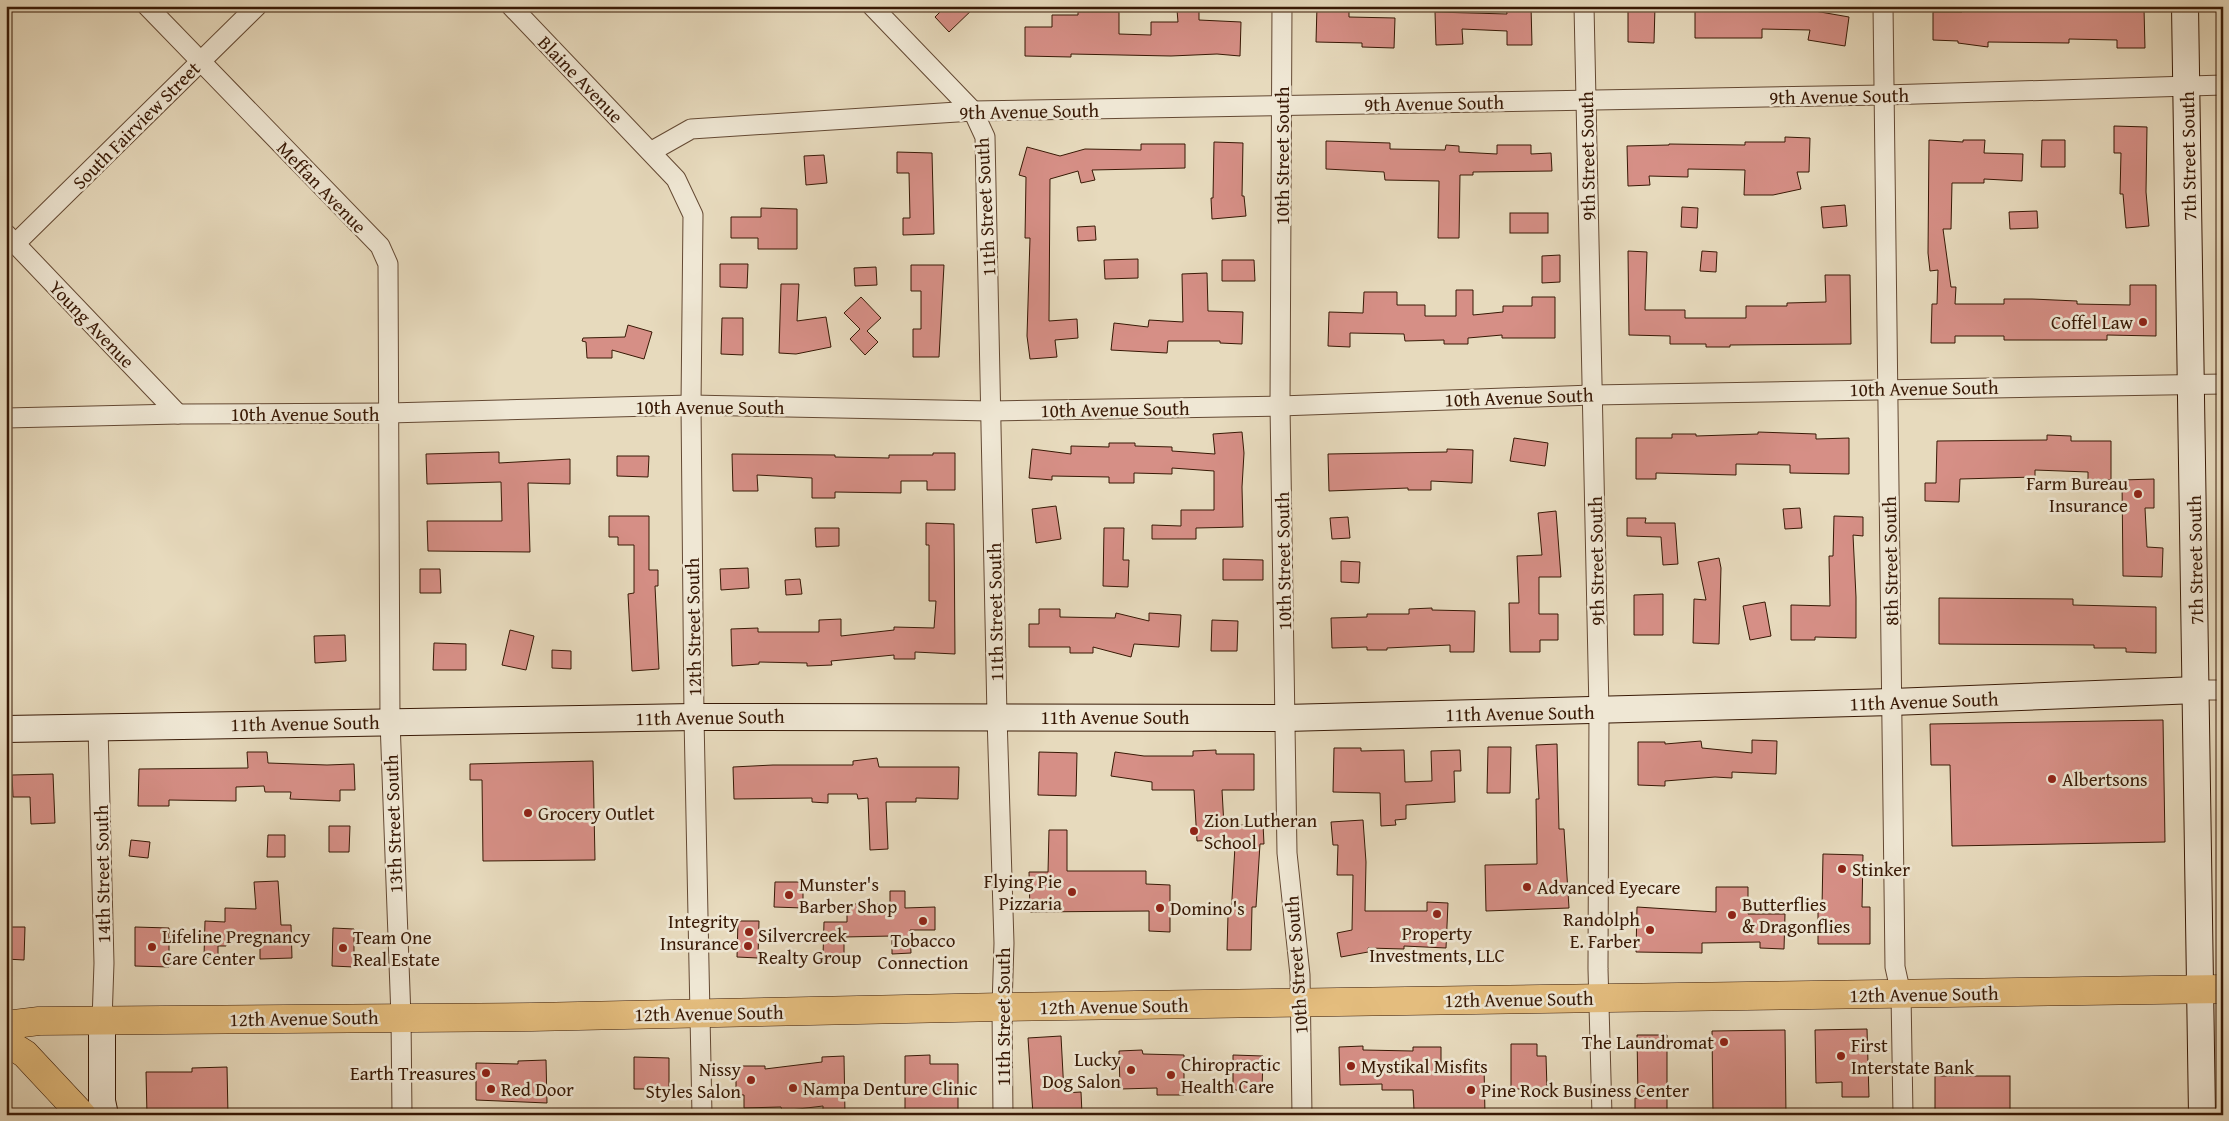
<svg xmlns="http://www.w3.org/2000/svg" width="2229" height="1121" viewBox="0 0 2229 1121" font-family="'Gentium Book Plus',serif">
<rect width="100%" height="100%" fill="#e7dabd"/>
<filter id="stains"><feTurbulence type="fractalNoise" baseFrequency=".004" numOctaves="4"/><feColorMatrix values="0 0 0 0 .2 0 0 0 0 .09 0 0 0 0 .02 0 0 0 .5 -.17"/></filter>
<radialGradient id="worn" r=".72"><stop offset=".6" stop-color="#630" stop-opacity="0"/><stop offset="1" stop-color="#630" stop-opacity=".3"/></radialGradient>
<g fill="#d68f86" stroke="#381905">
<path d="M946,6H976L949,32L935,17Z"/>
<path d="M1317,6H1349V17L1395,18L1394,48L1362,47V43L1316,42Z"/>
<path d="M1506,6H1531L1532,45H1507V31L1462,29L1463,44L1436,45L1435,12L1507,14Z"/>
<path d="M1628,6H1655L1654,43L1628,42Z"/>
<path d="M1695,6H1786L1849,17L1845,46L1808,40L1810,30L1762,29V38H1695Z"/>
<path d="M1963,6L2083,9V6H2130V9H2144L2145,48H2117V40L2069,39V43L1988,42V47L1958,43V41L1933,40V12H1962Z"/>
<path d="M1199,9V20L1241,22L1240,56L1217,54L1171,56L1071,54V57L1025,56V27H1052V15H1078V12H1119V34L1151,35V22H1178L1177,10Z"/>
<path d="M2114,126L2147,127L2146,192L2149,226L2126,228L2123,194H2120L2121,153H2114Z"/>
<path d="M1785,137L1810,138L1809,172H1797L1801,189L1773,195H1744L1745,170L1688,169V177L1649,176L1650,185L1628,186L1627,146L1669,145V144L1745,145V142H1785Z"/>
<path d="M1929,140L1963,142V140H1985L1984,153L2023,154L2022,181L1984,179V183H1952L1951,229H1943L1951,287H1956L1955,304H2004V299H2032L2077,301V304L2130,305V285H2156V336L2107,335V340H2004V336H1955V343H1931L1932,304H1937L1938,270L1930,271L1928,253Z"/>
<path d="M2042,140H2065V167H2041Z"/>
<path d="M1326,141L1390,143V149L1445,150L1446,145L1459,146V152L1497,154V145H1531V154L1551,153L1552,171L1473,172V175H1460L1459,238H1438L1439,181L1385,180L1384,172L1326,169Z"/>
<path d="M1214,142L1243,143L1242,196H1244L1246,216L1212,219L1211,198H1213Z"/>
<path d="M1141,144H1185V168L1092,170L1095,180L1081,183L1078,171L1050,179L1049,321L1077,319L1078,338L1055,340L1057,357L1030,359L1027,336L1030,238H1025L1026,177L1019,175L1027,147L1060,156L1085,149L1141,150Z"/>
<path d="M897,152L932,153L934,234L903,235V218H910L909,173H897Z"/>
<path d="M824,155L827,183L806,185L804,156Z"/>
<path d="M1845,205L1847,226L1823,228L1821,207Z"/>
<path d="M1682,207L1698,208L1697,228L1681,227Z"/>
<path d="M761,208L797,209V249H758V238H731V217H761Z"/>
<path d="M2037,211L2038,228L2010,229L2009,212Z"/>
<rect x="1510" y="213" width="38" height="20"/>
<path d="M1095,226L1096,240L1078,241L1077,227Z"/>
<path d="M1628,251L1647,252L1645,310H1685V318H1746V306H1787V303L1826,302L1825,275H1850L1851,344L1730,345V347H1706V344H1670V336L1629,335Z"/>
<path d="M1702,251L1717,252L1716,272L1700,271Z"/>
<path d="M1560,255V282L1542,283V256Z"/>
<path d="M1138,259V278L1105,279L1104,260Z"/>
<path d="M1222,260H1254L1255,281H1222Z"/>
<path d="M720,264H748L747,288L720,287Z"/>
<path d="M911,265H944L939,357H913V329H921V291H911Z"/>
<path d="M876,267L877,285L855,286L854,268Z"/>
<path d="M1207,273L1208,311L1243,312L1242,344L1220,343V341H1168L1167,353L1111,350L1114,323L1148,327L1149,320L1183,322L1182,274Z"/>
<path d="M781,284H799L797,321L826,317L831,347L796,354L779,353Z"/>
<path d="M1456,290H1473V315L1503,312V306H1532V297H1555V338H1502V335L1468,338V344H1444V340L1405,341L1404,334L1350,333V347L1328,346L1329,312L1363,313L1364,292H1397V305H1425V316H1456Z"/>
<path d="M861,297L881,318L867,331L878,342L865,355L850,339L860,329L844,313Z"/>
<path d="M722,318H743V355L721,354Z"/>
<path d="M628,325L652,332L644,359L612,350V358H587L586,342L582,341L583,338L625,337Z"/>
<path d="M1242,432L1244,453L1242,487L1243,527L1196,528V539H1152V525L1181,526V510H1214V471L1172,468V474L1134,473V483H1109V477L1052,476V480L1029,478L1032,449L1071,454V446L1109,447V443H1135V446L1172,447V451L1215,454L1213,434Z"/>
<path d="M1758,432L1816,434V439L1849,438V474L1790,473V465L1736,464V475L1656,473V479H1636V438H1672V434H1696V436L1758,434Z"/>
<path d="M2047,435L2071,436V441H2111V480H2088V472L2035,470V477L1960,479L1959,502L1925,501V483H1936L1937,441L2047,440Z"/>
<path d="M1514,438L1548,443L1545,466L1510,461Z"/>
<path d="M1447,449L1473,450L1472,483L1431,481V490H1408V488L1329,491L1328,454L1447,452Z"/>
<path d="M499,452V463L570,459V484L528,483L530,552L428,551L427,521H502L501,482L427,484L426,454Z"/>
<path d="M933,453H955V490H927V481H901V493L835,492V498H812V478L757,475L758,491H733L732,454L835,455V457L889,458V455H933Z"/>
<path d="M617,456H649L648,477L617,476Z"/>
<path d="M2154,479V508H2145L2147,547L2163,548L2162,577L2123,576L2122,480Z"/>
<path d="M1056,506L1061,539L1036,543L1032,509Z"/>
<path d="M1800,508L1802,528L1785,529L1783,509Z"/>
<path d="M1556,511L1561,577H1539V614H1558V640H1540V652H1510L1509,603H1519L1517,556L1542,555L1538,513Z"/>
<path d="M609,516H649V570H658V586H655L659,669L632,671L628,594L634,593V545H618V537H609Z"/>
<path d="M1834,516L1863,517V536L1853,535L1856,597V638L1815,637V640H1791V605L1830,606L1829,556H1833Z"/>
<path d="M1348,517L1350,538L1332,539L1330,518Z"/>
<path d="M1627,518H1646L1645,523H1675L1678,564L1663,565L1661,537L1627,536Z"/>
<path d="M926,523L954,524L955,654L915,652V659H894V655L831,661L832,665L807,666V663L759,662V664L732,666L731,629L758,628V632H819V620L841,619V636L894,630V627L934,628L936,601H929V545H926Z"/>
<path d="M815,528H839V546L816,547Z"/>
<path d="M1104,528H1124L1123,560H1129L1128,587L1103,586Z"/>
<path d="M1719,558L1721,568L1719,644L1693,643L1694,599L1706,600L1698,562Z"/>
<path d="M1223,559L1263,560V580H1223Z"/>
<path d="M1341,561L1360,562L1359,583L1341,582Z"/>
<path d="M748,568L749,588L721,590L720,569Z"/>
<path d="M420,569H440L441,593H420Z"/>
<path d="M800,579L802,594L786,595L785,580Z"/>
<path d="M1663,594V635H1634V595Z"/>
<path d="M1939,598L2073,599V605L2156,607V653L2126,652V648H2094V645L1939,644Z"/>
<path d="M1765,602L1771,636L1750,640L1743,606Z"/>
<path d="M1432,608V610L1475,611L1474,652H1450V645L1387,648V650H1367V647L1332,648L1331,618L1367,617V614H1409V609Z"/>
<path d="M1039,609H1060V617L1115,618L1116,613L1149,621V613L1181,615L1179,647L1134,644L1131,657L1093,647V653H1070V647H1029V624H1039Z"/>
<path d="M1212,620L1238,621L1237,651H1211Z"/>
<path d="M510,630L534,636L526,670L502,665Z"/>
<path d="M345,635L346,661L315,663L314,636Z"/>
<path d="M434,643L466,644V670H433Z"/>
<path d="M552,650L571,651V669L552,668Z"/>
<path d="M2163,720L2165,842L1952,846L1950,765H1931L1930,724Z"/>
<path d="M1752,740L1777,741L1776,774L1732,772V778L1715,777L1665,781V786L1638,785V742H1665V744L1701,741L1702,748L1752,753Z"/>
<path d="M1557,744L1559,829H1564L1569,908L1486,911L1485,865L1537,864L1536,799H1539L1536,745Z"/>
<path d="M1488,747H1511L1510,793H1487Z"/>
<path d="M1334,748H1361V751L1404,750L1405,782L1432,781L1431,751L1460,750L1461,771H1454L1455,802L1406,805V819L1395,820L1396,825L1381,826L1380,793L1333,792Z"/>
<path d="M1216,750V754H1254V790H1222L1224,826L1263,824L1264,844H1260L1256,907H1252L1251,950H1227L1228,915L1231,916L1235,846H1227L1226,839L1197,841L1194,790H1152V782L1111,776L1115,752L1144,756H1193V751Z"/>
<path d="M247,752H267L268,763L327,765L354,764L355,790H340V801L290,799L291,792H265L264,786L236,787V801L169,800V806H138L139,769L248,768Z"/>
<path d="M1039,752L1077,753L1076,796L1038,795Z"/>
<path d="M877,758L879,767H959L958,799L916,798V802H886L888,849L870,850L868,798L858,799L857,794H828V803L812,802V798L734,799L733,767L773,765H853V761Z"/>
<path d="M593,761L595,860L483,861L482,780H470V764Z"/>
<path d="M53,774L55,823L31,824L30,797H13L12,775Z"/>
<path d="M1363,820L1366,862L1365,911H1427V902L1448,903L1446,948L1404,946V949L1368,948V952L1341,957L1337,933L1352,930L1353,875H1337L1338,845H1333L1331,822Z"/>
<path d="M329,826H350L349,852H329Z"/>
<path d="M1049,830H1067V871H1146V884L1170,885V932L1149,931V911L1030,912L1029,872H1048Z"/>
<path d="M268,835H285V857H267Z"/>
<path d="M131,840L150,842L148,858L129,856Z"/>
<path d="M1823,854L1863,855L1862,907H1870V944H1818V907H1822Z"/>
<path d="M278,881L281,925H291L292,958L260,959V935L226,934V946H218V957H204L205,921L225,922V908L256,909L254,882Z"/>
<path d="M775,882H803V908L774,907Z"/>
<path d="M1716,887H1748V914H1785L1784,949L1760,948V942L1702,943V953L1636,952L1637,907L1716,912Z"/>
<path d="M890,891H905V908L935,907V930H910L911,953L892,954V936L844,937V957L823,956L824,922H847V904H890Z"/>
<path d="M738,921H759L758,958L737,957Z"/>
<path d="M6,927H25L24,960L6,959Z"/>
<path d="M135,927L169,928V967L135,966Z"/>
<path d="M333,928L354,929V967L332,966Z"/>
<path d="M1867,1029L1869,1097H1842V1082L1816,1083L1815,1030Z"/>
<path d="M1785,1030L1786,1115H1713L1712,1031Z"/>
<path d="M1637,1035H1667V1115H1635V1098H1638Z"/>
<path d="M1061,1036L1064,1093L1081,1092L1082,1114L1033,1115L1028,1038Z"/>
<path d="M1511,1044H1537V1056H1546L1547,1089H1511Z"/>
<path d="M1363,1046V1050L1413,1051V1047H1441V1066L1484,1065L1485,1115H1458V1110H1414L1413,1090H1382V1084L1340,1085L1339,1047Z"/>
<path d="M1142,1050L1143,1054L1184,1055V1095H1157V1088L1120,1089L1119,1051Z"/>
<path d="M930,1055V1064H958V1115H905V1056Z"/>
<path d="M1233,1055L1263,1056L1262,1090H1233Z"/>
<path d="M844,1056L845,1115H823V1106L782,1111L781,1107L744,1108V1095H736V1066H765V1069L822,1062V1057Z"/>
<path d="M634,1057L669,1058V1089H634Z"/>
<path d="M546,1060L547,1103L476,1100V1063L518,1064V1061Z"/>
<path d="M227,1067L228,1115H147L146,1072H192V1068Z"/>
<rect x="1935" y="1076" width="75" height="39"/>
</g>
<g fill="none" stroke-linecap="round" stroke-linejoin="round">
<g stroke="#644933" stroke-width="21">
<g id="street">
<path d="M147,6L380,246L388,264L390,721L401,1017L402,1115"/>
<path d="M511,6L676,179L693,215L691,405L694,717L702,1115"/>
<path d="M872,6L973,111L985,137L997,716L1004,943L1002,1007L1003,1115"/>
<path d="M1282,6L1280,406L1287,853L1300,975L1302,1115"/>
<path d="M1584,6L1599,711L1598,969L1602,1115"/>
<path d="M1883,6L1895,967L1901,994L1903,1115"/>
<path d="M652,151L691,129L973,111L1884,95L2223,85"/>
<path d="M6,234L178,414"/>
<path d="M15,244L257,6"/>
<path d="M6,418L178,414L389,413L691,405L991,411L1280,406L1592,395L2223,384"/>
<path d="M2197,690H2223"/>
<path d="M98,727L104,963L102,1021"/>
</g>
</g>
<g stroke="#381905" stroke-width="28">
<g id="secondary">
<path d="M2185,6L2202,1115"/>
<path d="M6,729L694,717L1285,718L1892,702L2197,690"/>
<path d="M102,1021V1101L105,1115"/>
</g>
</g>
<g stroke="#381905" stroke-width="29">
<g id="primary">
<path d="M6,1025L39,1021L532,1017L1002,1007L2223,989"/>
<path d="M6,1042L25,1054L82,1115"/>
</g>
</g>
<use href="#street" stroke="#efe7d4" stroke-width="19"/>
<use href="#secondary" stroke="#efe7d4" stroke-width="26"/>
<use href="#primary" stroke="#e4bd7e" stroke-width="28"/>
</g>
<g fill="#8f2418" stroke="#efe7d4" stroke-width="2">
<circle cx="2143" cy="322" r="5"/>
<circle cx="2138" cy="494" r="5"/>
<circle cx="2052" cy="779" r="5"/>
<circle cx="528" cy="813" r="5"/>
<circle cx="1194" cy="831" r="5"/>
<circle cx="1842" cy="869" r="5"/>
<circle cx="1527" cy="887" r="5"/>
<circle cx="1072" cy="892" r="5"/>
<circle cx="789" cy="895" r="5"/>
<circle cx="1160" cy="908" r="5"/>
<circle cx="1437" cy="914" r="5"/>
<circle cx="1732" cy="915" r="5"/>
<circle cx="923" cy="921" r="5"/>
<circle cx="1650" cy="930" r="5"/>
<circle cx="749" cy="932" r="5"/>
<circle cx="748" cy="946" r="5"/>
<circle cx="152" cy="947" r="5"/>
<circle cx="343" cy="948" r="5"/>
<circle cx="1724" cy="1042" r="5"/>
<circle cx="1841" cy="1056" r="5"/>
<circle cx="1351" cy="1066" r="5"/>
<circle cx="1131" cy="1070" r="5"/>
<circle cx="486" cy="1073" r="5"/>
<circle cx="1171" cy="1075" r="5"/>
<circle cx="751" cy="1080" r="5"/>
<circle cx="793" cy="1088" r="5"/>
<circle cx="491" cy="1089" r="5"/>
<circle cx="1471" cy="1090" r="5"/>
</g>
<g text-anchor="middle" stroke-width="5" stroke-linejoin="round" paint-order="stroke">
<g font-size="19" fill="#381905" stroke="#efe7d4">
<text transform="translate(581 79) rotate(46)" y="7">Blaine Avenue</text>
<text transform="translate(1839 96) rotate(-1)" y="7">9th Avenue South</text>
<text transform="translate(1434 103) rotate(-1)" y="7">9th Avenue South</text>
<text transform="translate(1029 111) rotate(-1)" y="7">9th Avenue South</text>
<text transform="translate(136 125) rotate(-45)" y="7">South Fairview Street</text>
<text transform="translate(1282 156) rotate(-90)" y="7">10th Street South</text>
<text transform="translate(1587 156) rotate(-91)" y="7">9th Street South</text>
<text transform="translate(2188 156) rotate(-91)" y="7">7th Street South</text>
<text transform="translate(322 187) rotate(46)" y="7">Meffan Avenue</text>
<text transform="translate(985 207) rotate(-93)" y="7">11th Street South</text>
<text transform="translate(92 324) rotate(46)" y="7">Young Avenue</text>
<text transform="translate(1924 388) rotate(-1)" y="7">10th Avenue South</text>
<text transform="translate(1519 397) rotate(-2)" y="7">10th Avenue South</text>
<text x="710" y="414">10th Avenue South</text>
<text transform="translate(1115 409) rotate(-1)" y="7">10th Avenue South</text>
<text x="305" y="421">10th Avenue South</text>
<text transform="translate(2195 560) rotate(-91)" y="7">7th Street South</text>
<text transform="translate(1283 561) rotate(-91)" y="7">10th Street South</text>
<text transform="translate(1596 561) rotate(-91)" y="7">9th Street South</text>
<text transform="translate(1890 561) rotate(-91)" y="7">8th Street South</text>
<text transform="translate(995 612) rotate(-91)" y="7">11th Street South</text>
<text transform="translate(693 627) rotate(-91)" y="7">12th Street South</text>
<text transform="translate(1924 701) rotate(-2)" y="7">11th Avenue South</text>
<text transform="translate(1520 713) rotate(-1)" y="7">11th Avenue South</text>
<text transform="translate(710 717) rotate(-1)" y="7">11th Avenue South</text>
<text x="1115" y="724">11th Avenue South</text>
<text transform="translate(305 723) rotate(-1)" y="7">11th Avenue South</text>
<text transform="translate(393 824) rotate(-92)" y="7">13th Street South</text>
<text transform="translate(102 874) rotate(-91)" y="7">14th Street South</text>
<text transform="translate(1296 965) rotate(-94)" y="7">10th Street South</text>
<text transform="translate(1924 994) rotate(-1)" y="7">12th Avenue South</text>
<text transform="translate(1519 999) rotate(-1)" y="7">12th Avenue South</text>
<text transform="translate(1114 1006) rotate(-1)" y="7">12th Avenue South</text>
<text transform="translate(709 1013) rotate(-1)" y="7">12th Avenue South</text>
<text transform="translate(1003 1017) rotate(-90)" y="7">11th Street South</text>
<text transform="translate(304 1018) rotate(-1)" y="7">12th Avenue South</text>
</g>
<g font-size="19" fill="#381905" stroke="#efe7d4" text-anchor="start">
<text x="2133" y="329" text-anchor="end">Coffel Law</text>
<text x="2128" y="490" text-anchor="end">Farm Bureau<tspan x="2128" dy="22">Insurance</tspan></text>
<text x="2062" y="786">Albertsons</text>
<text x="538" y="820">Grocery Outlet</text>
<text x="1204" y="827">Zion Lutheran<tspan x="1204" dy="22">School</tspan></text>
<text x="1852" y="876">Stinker</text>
<text x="1062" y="888" text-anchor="end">Flying Pie<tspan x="1062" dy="22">Pizzaria</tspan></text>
<text x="799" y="891">Munster's<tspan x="799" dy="22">Barber Shop</tspan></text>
<text x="1537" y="894">Advanced Eyecare</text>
<text x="1742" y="911">Butterflies<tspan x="1742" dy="22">&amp; Dragonflies</tspan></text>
<text x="1170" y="915">Domino's</text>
<text x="1640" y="926" text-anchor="end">Randolph<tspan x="1640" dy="22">E. Farber</tspan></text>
<text x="739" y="928" text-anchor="end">Integrity<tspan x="739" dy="22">Insurance</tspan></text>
<text x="1437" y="940" text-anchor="middle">Property<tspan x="1437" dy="22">Investments, LLC</tspan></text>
<text x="758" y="942">Silvercreek<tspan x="758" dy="22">Realty Group</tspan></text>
<text x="162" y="943">Lifeline Pregnancy<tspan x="162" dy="22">Care Center</tspan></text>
<text x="353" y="944">Team One<tspan x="353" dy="22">Real Estate</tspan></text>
<text x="923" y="947" text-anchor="middle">Tobacco<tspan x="923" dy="22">Connection</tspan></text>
<text x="1714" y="1049" text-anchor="end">The Laundromat</text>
<text x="1851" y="1052">First<tspan x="1851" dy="22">Interstate Bank</tspan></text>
<text x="1121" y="1066" text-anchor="end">Lucky<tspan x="1121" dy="22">Dog Salon</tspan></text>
<text x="1181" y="1071">Chiropractic<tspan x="1181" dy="22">Health Care</tspan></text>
<text x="1361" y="1073">Mystikal Misfits</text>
<text x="741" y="1076" text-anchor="end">Nissy<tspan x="741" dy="22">Styles Salon</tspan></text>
<text x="476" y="1080" text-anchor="end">Earth Treasures</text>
<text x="803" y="1095">Nampa Denture Clinic</text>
<text x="501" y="1096">Red Door</text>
<text x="1481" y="1097">Pine Rock Business Center</text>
</g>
</g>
<rect width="2229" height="1121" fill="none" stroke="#e7dabd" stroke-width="25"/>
<rect x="8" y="8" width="2214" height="1106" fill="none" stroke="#381905" stroke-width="2.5"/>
<rect x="12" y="12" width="2204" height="1096" fill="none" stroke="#381905"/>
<rect width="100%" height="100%" filter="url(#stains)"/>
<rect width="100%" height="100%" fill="url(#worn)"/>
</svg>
